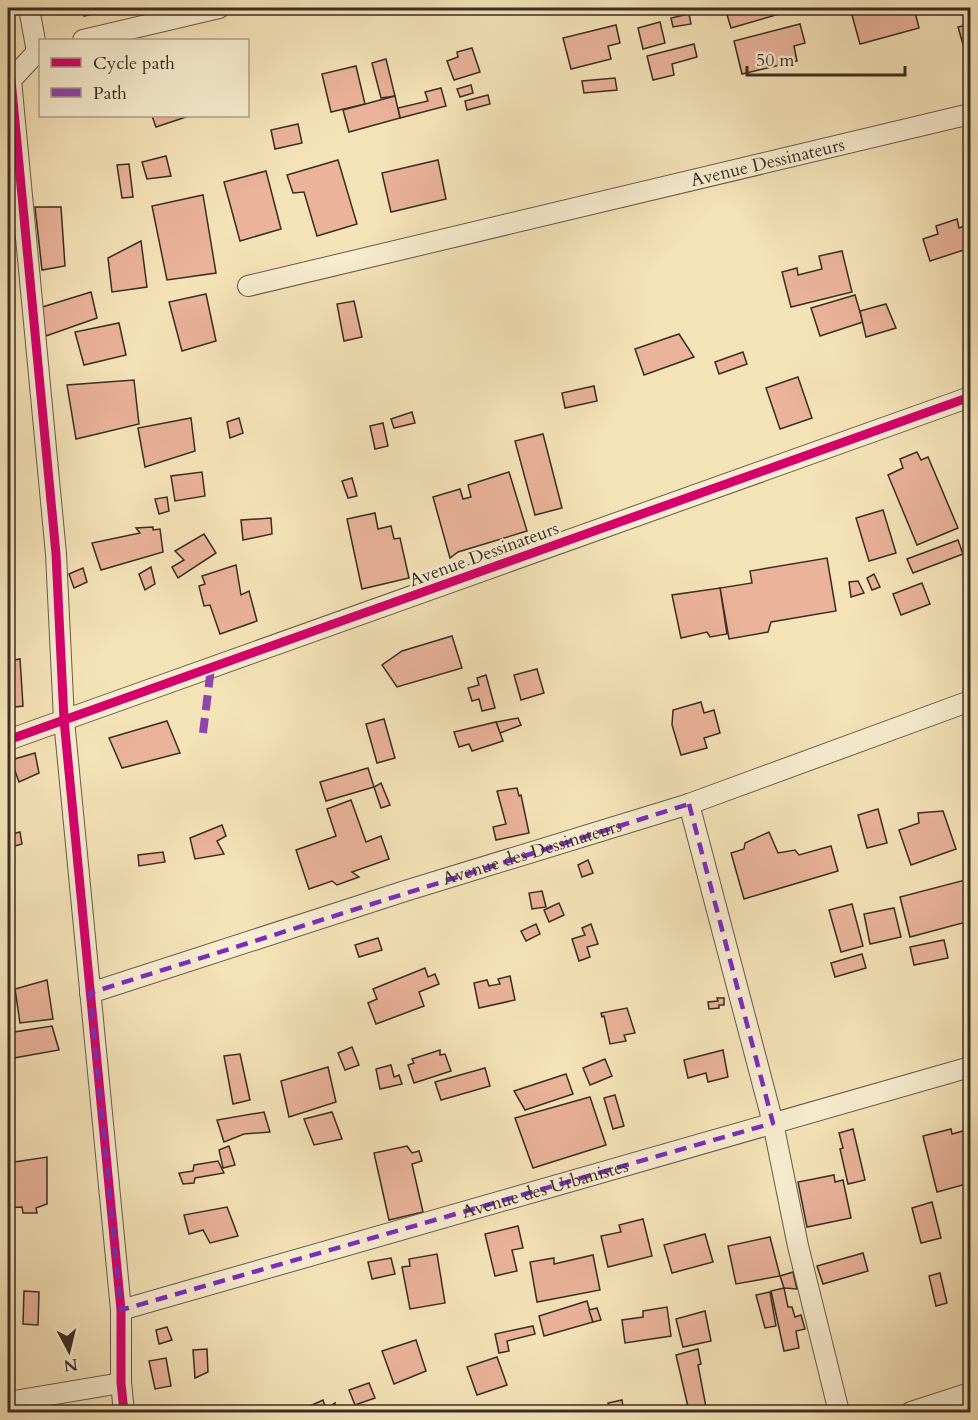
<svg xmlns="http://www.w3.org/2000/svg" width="978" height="1420" viewBox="0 0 978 1420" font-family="Cardo,serif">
<rect width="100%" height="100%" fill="#f5e3b8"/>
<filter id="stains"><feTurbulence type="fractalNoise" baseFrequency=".00333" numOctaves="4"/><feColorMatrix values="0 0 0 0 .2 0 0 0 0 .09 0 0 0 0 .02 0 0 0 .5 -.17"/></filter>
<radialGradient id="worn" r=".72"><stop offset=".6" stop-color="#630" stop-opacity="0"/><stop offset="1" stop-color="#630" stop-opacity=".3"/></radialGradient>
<g fill="#ebb39a" stroke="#382e24" stroke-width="1.5">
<path d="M82,8H116L84,16Z"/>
<path d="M725,8H800L731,28Z"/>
<path d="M850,8H914L919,28L860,44Z"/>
<path d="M689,14L691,24L673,27L671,18Z"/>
<path d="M660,22L665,43L643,49L638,28Z"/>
<path d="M800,24L805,43L794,46L797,61L742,74L734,41Z"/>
<path d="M970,24V69L958,27Z"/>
<path d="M616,25L620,43L608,46L611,59L571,69L563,38Z"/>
<path d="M694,44L697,57L672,64L674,75L653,80L647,56Z"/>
<path d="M472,48L480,72L454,80L447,61L458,57L457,52Z"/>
<path d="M386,59L395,96L381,98L372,63Z"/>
<path d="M356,66L365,104L331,112L322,74Z"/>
<path d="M615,78L617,90L584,93L582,81Z"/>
<path d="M471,85L473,93L460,97L457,89Z"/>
<path d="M441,88L446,106L400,118L398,108L428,101L425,92Z"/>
<path d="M488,95L490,104L467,110L465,101Z"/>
<path d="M395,96L400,118L349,132L343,110Z"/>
<path d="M152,116H189L156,127Z"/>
<path d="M298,124L302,143L275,149L271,130Z"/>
<path d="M166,156L171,176L147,179L142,162Z"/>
<path d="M338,160L357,224L317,236L304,192L293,193L287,175Z"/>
<path d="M438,160L446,199L391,212L382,173Z"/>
<path d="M129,164L133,197L122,198L117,165Z"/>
<path d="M266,171L281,229L240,241L224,182Z"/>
<path d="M203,195L216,273L167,280L152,206Z"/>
<path d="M35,207H61L65,266L42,270Z"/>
<path d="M957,219L959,228L970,224V248L930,261L923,239L938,234L936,226Z"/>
<path d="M141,241L147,287L112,292L108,258Z"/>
<path d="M842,251L852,292L791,307L782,272L797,268L798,275L822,269L819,256Z"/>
<path d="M91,292L97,318L46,336L39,308Z"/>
<path d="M206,294L216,341L182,351L169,302Z"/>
<path d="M855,295L863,322L820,336L811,308Z"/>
<path d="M354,301L362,337L344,341L337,304Z"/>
<path d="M886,304L896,328L866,337L860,311Z"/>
<path d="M119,323L126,355L84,365L75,332Z"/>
<path d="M679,334L694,357L644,375L635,349Z"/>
<path d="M743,352L747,364L719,374L715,362Z"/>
<path d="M798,377L812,418L780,429L766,388Z"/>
<path d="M134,380L139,424L76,439L67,385Z"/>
<path d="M594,386L597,401L565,408L562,393Z"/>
<path d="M412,412L415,423L394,428L391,419Z"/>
<path d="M191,418L195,451L145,467L138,428Z"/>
<path d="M239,418L243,433L230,438L227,422Z"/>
<path d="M383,423L388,446L375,449L370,426Z"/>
<path d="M543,434L562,508L535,515L515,441Z"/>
<path d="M917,452L921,460L928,457L958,528L917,545L888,475L903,468L900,459Z"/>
<path d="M202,472L205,496L175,501L171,476Z"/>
<path d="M509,472L527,531L458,552L450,558L433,497L460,489L463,499L471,497L468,485Z"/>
<path d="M352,478L357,496L348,498L342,481Z"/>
<path d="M167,497L169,511L159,514L155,499Z"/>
<path d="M883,510L896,553L869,561L856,518Z"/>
<path d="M375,513L378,529L391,526L394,539L400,538L409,578L362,589L347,519Z"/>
<path d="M271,518L272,534L243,540L241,520Z"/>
<path d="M153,527V530L160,529L163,552L101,570L92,543L140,533L136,528Z"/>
<path d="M204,534L216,553L178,578L172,567L184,560L175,551Z"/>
<path d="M958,540L963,554L913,573L907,559Z"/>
<path d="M827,558L836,611L771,622L768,632L729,639L720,588L752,583L750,571Z"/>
<path d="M236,565L241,595L249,591L257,621L220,634L210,605L204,606L199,586L205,584L202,576Z"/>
<path d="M151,567L155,584L145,590L139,574Z"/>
<path d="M83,568L87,582L74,588L69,574Z"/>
<path d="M874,574L880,587L872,590L867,578Z"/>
<path d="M858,581L864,593L851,597L849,582Z"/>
<path d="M922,583L930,604L901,615L893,594Z"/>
<path d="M720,588L727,634L710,637L707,632L681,638L672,595Z"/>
<path d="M452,636L462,668L397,687L382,665L402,651Z"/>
<path d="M20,659L23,706L8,708V661Z"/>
<path d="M537,669L544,693L521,700L514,675Z"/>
<path d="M486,675L495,708L482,711L479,699L472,701L468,688L479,685L477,678Z"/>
<path d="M701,702L704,713L714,710L720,733L704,738L707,748L681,755L672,725L673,710Z"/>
<path d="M518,718L521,725L500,733L496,722Z"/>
<path d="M384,719L395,758L377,763L366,724Z"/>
<path d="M167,721L180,753L122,768L109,738Z"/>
<path d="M496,722L503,741L472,751L469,744L459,747L454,732Z"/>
<path d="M35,753L39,773L19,782L11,760Z"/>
<path d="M368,768L374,787L326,801L320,782Z"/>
<path d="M381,783L390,805L381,808L374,787Z"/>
<path d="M517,788L519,796L521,795L529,833L496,840L493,827L506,824L497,791Z"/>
<path d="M351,800L366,842L381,836L389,859L352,872L359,877L337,885L332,881L309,889L296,850L336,836L327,809Z"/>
<path d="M878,809L887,843L867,848L858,815Z"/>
<path d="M943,811L956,849L911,865L899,830L919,823L918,813Z"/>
<path d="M222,825L226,836L217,841L224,854L195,859L190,838Z"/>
<path d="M20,832L22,844L8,848V835Z"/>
<path d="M769,832L778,853L795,850L799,855L831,846L838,871L744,899L731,853L744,849L745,843Z"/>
<path d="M163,852L165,862L139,866L138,855Z"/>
<path d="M588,860L593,873L582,877L578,865Z"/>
<path d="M965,880L970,889V921L910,937L900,897Z"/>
<path d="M542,891L546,907L532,909L529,893Z"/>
<path d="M559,903L564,915L549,922L544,910Z"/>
<path d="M852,904L863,946L841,952L829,910Z"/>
<path d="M894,908L901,937L870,944L864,914Z"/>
<path d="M536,924L540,934L526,941L521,931Z"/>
<path d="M591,924L598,944L587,947L590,957L579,961L572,939L585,935L582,928Z"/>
<path d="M378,938L382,950L359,957L355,945Z"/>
<path d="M944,940L948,958L914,965L910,947Z"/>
<path d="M862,954L866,968L835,977L831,963Z"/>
<path d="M425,968L428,977L435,974L439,984L419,992L424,1006L376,1024L368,1003L377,999L373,989Z"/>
<path d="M510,976L515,1000L479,1008L474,983L487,980L489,986L500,984L498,979Z"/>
<path d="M47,980L53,1019L20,1023L15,989Z"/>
<path d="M717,998H724V1005H719V1008L709,1009L708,1002L718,1001Z"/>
<path d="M627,1008L635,1033L624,1035L626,1041L610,1044L604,1016L602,1017L601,1013Z"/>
<path d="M52,1026L59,1050L8,1059V1033Z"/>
<path d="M352,1047L359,1065L345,1070L338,1053Z"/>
<path d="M440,1050V1055L445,1054L451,1071L414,1083L408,1065L414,1063L412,1059Z"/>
<path d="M723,1050L728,1077L708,1082L706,1073L688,1078L684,1060Z"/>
<path d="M240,1054L250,1100L233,1104L224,1056Z"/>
<path d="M605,1059L612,1076L590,1085L583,1068Z"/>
<path d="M391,1065L394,1077L399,1075L402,1084L380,1089L376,1069Z"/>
<path d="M328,1067L336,1102L289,1117L281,1081Z"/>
<path d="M485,1068L490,1086L441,1100L435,1082Z"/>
<path d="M566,1074L573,1094L525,1110L514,1091Z"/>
<path d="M615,1095L624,1126L613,1129L604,1098Z"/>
<path d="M590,1097L606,1145L533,1168L515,1118Z"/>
<path d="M264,1112L270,1132L244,1134L224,1142L217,1120Z"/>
<path d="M332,1112L342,1139L314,1145L304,1119Z"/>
<path d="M853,1129L865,1180L848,1184L840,1149L843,1148L839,1133Z"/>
<path d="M951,1129L952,1134L970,1129V1153L966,1154L970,1170V1183L937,1192L923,1136Z"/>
<path d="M229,1146L235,1165L223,1168L219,1150Z"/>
<path d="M407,1146L412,1153L419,1151L422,1161L412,1164L423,1212L389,1220L374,1153Z"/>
<path d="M47,1157V1204L36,1208L37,1213H23L22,1207L8,1208V1163Z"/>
<path d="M218,1161L224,1173L195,1178L194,1183L183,1184L179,1173L193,1171L194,1165Z"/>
<path d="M834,1175L835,1182L843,1180L851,1218L807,1227L798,1182Z"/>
<path d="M932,1202L941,1238L921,1243L912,1208Z"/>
<path d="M227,1207L238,1236L210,1243L203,1230L189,1234L184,1215Z"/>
<path d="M643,1219L652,1256L608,1267L601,1236L621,1232L619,1225Z"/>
<path d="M518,1226L523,1248L512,1250L517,1271L495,1276L485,1234Z"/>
<path d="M705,1234L713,1262L672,1273L664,1245Z"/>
<path d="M770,1237L780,1276L736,1284L728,1246Z"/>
<path d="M863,1253L868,1271L823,1284L817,1266Z"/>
<path d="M437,1254L445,1303L410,1309L402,1267L410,1266L409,1259Z"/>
<path d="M593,1255L600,1290L537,1302L530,1262L554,1258V1264Z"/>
<path d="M391,1258L395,1274L372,1279L368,1262Z"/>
<path d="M793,1272L797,1289L784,1288L780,1276Z"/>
<path d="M940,1273L947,1303L936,1306L929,1276Z"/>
<path d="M784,1288L788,1307H792L795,1317L801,1315L805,1329L796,1331L799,1348L784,1351L771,1291Z"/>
<path d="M24,1291L39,1292L38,1325L23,1324Z"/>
<path d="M770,1292L776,1326L765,1328L756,1295Z"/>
<path d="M587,1301L593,1322L544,1336L539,1316Z"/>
<path d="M667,1307L671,1336L625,1343L622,1320L643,1317V1311Z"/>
<path d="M597,1308L601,1320L593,1322L589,1310Z"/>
<path d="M705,1311L711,1341L683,1347L676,1319Z"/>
<path d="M533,1326L535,1334L507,1341L509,1351L499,1353L495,1334Z"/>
<path d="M167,1327L172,1340L159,1344L156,1330Z"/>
<path d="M416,1340L426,1371L394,1384L382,1351Z"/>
<path d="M207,1349L208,1372L195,1378L193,1350Z"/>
<path d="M698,1349L701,1364L698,1365L706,1407L689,1411L676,1355Z"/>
<path d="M497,1357L507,1385L477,1395L467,1367Z"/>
<path d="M166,1358L171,1386L155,1389L149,1361Z"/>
<path d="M369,1383L375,1398L355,1405L349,1390Z"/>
<path d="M323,1400L326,1409L335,1403L337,1412H312L310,1406Z"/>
<path d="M622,1400L624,1412H610L608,1403Z"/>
</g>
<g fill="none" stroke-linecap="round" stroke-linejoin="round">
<g stroke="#675b49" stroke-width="22">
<g id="street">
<path d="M29,8L37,52"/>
<path d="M83,40L219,8"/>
<path d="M8,80H11L37,52L40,51"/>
<path d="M11,80L56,554L64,720L121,1310V1383L124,1412"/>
<path id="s1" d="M248,286L970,114"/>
<path d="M8,740L970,397"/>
<path d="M689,804L773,1123L798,1246L839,1412"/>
<path id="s2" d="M90,993L405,891L689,804L970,701"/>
<path id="s3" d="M121,1310L970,1067"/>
<path d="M8,1402L121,1383"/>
<path d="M911,1412L970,1393"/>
</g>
</g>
<use href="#street" stroke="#f8edd1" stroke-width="20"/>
<path stroke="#8e44ad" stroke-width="8" stroke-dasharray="15 8" stroke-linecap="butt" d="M203,733L211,668"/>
<g stroke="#f8edd1" stroke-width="13">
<g id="cycleway">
<path d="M11,80L56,554L64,720L121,1310V1383L124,1412"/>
<path d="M8,740L970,397"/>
</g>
</g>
<use href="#cycleway" stroke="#d6006c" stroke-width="9"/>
</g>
<path fill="none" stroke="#7b2cbf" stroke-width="4.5" stroke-dasharray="12 8" stroke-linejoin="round" d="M689,804L773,1123L121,1310L90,993Z"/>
<g text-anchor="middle" stroke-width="4.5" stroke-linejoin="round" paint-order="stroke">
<g font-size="18" fill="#382e24" stroke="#f8edd1">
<text dy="6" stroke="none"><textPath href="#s1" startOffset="534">Avenue Dessinateurs</textPath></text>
<text transform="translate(484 554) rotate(-20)" y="6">Avenue Dessinateurs</text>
<text dy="6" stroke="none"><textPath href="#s2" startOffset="464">Avenue des Dessinateurs</textPath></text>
<text dy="6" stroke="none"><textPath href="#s3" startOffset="441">Avenue des Urbanistes</textPath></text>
</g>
</g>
<rect width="978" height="1420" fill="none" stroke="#f5e3b8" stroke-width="30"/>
<rect x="9" y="9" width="960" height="1402" fill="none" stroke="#382e24" stroke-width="3"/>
<rect x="15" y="15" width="948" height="1390" fill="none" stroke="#382e24" stroke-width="1.5"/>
<rect x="39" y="39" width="210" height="78" fill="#f8edd1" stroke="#aba18c" stroke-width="1.5"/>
<rect x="51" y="58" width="30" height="9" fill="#d6006c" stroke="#aba18c" stroke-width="1.5"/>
<text x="93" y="69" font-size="18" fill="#382e24">Cycle path</text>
<rect x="51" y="88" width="30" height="9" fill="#8e44ad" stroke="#aba18c" stroke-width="1.5"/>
<text x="93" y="99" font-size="18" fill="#382e24">Path</text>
<g transform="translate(69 1351) rotate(173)" stroke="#f8edd1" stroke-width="4.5" paint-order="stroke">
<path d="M0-4.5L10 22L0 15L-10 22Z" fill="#382e24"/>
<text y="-9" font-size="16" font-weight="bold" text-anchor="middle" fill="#382e24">N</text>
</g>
<path d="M747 66v9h158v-9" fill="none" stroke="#382e24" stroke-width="3"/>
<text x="756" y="66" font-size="18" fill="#382e24" stroke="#f8edd1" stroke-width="4.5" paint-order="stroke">50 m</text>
<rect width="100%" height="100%" filter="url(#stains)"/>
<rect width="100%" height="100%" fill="url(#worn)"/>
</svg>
